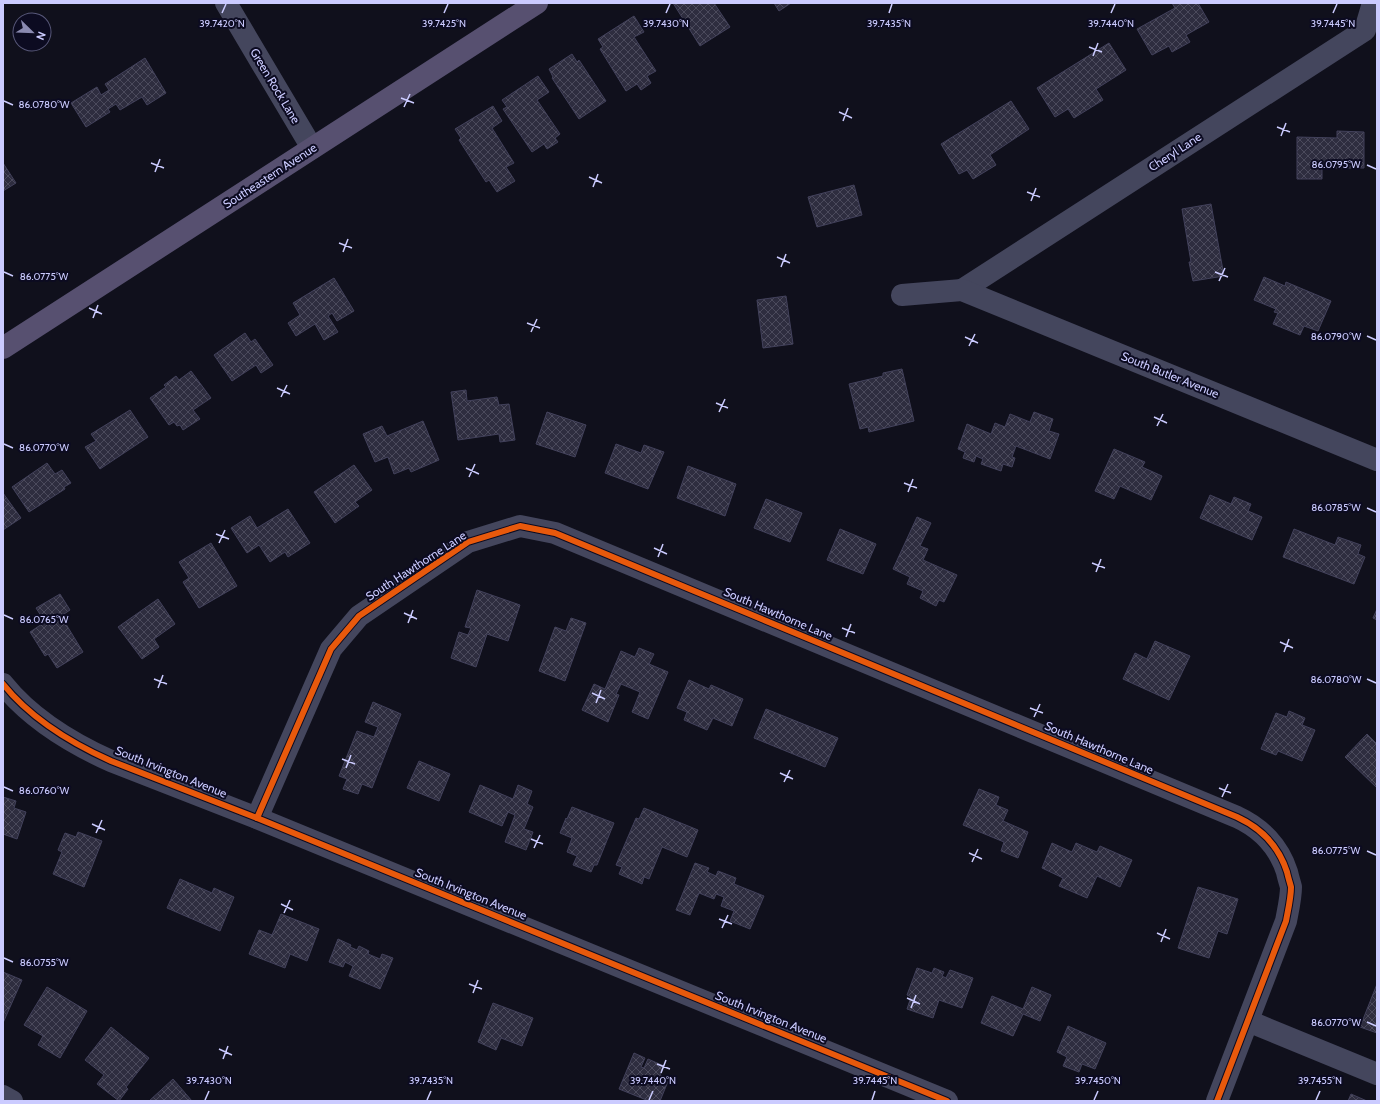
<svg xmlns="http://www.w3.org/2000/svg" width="1380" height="1104" viewBox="0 0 1380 1104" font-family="Cabin,sans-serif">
<defs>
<pattern id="building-cross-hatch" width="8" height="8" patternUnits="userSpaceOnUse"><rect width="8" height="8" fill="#2e2d3f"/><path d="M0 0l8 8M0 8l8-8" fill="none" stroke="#4b4a5c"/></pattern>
</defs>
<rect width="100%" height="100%" fill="#10101c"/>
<g fill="url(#building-cross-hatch)" stroke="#42415b">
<path d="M673,3H714L730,27L700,46Z"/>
<path d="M774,3H791L779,11Z"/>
<path d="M1172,3H1198L1209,22L1186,35L1190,42L1172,52L1169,46L1152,55L1137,29L1175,8Z"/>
<path d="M634,16L644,32L634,37L656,71L647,76L651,83L641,90L637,84L626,91L600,49L603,47L598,39Z"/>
<path d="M1109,43L1126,70L1096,89L1103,100L1074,118L1068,109L1055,117L1037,88Z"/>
<path d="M572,54L577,62L579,60L606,101L579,119L552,78L553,77L549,69Z"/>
<path d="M145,58L166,93L147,105L142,97L120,110L116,104L108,109L110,112L86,127L71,103L97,87L101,95L109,90L105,84Z"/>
<path d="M538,76L549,92L537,100L560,134L555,138L558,142L547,149L544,144L532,152L503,109L507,107L502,100Z"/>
<path d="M1011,101L1029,129L990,155L996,165L973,179L967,170L959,174L941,144Z"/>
<path d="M493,106L502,121L492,128L514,163L506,167L515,181L497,192L489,180L486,182L459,140L461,138L455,129Z"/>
<path d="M1337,131L1364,132V168H1322V179H1297V137L1337,138Z"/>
<path d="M3,163L16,183L3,191Z"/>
<path d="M854,185L862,215L817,227L808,197Z"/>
<path d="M1211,204L1224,276L1193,281L1189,262H1191L1182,209Z"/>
<path d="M1264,277L1285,286L1286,282L1331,301L1318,331L1304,326L1300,335L1273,324L1278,313L1274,312L1276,309L1254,300Z"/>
<path d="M334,278L354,311L337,321L332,313L328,316L338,332L324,340L315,324L296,336L288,323L300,315L293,303Z"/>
<path d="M786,296L793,344L763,348L757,300Z"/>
<path d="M245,333L251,342L255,339L273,365L261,373L256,365L232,381L214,355Z"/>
<path d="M902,369L914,421L869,432L868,427L860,429L849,384L883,376V373Z"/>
<path d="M191,371L211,398L193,410L200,419L183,430L180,425L177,426L174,422L169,425L150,398L166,387L164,385L176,376L179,380Z"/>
<path d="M466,390L467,401L497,397L499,405L509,404L515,440L500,442L499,434L458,440L451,392Z"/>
<path d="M130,410L148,437L100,469L85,447L96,441L91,434Z"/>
<path d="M547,412L586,425L575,457L536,444Z"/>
<path d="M1034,412L1053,419L1049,431L1059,434L1050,459L1016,446L1012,457L1015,458L1012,467L1003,464L1001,471L981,464L983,459L976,456L974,462L963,458L965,452L958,449L967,424L991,434L995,423L1005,427L1010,414L1030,422Z"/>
<path d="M423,421L439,460L411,472L409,468L394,474L388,457L375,462L363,434L382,426L387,436Z"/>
<path d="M616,444L641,453L644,445L664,452L648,489L605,473Z"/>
<path d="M1114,449L1145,462L1142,467L1162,476L1151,500L1120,486L1114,499L1095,491Z"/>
<path d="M47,463L55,474L62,470L71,483L64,487L65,489L29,512L12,487Z"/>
<path d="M354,465L372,490L355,502L359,506L335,523L314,492Z"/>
<path d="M688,466L736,484L725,516L677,498Z"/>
<path d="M3,493L21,518L3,530Z"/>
<path d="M1210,495L1231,504L1234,497L1251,504L1248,511L1262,517L1252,540L1200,518Z"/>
<path d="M766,499L802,513L790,542L754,528Z"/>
<path d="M288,509L310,543L288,557L285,552L270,562L259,545L247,553L231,528L250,516L257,528Z"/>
<path d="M917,517L931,523L920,546L928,549L923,560L957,575L944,602L939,600L936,606L920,598L923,591L907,584L910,577L893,569Z"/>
<path d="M840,529L876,544L863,574L827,560Z"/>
<path d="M1294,529L1335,545L1338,537L1361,545L1358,554L1365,557L1354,584L1283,557Z"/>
<path d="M211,543L237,586L199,608L183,582L189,578L179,562Z"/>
<path d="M477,590L520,605L508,641L487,634L476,667L451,658L459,632L468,635L471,628L465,627Z"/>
<path d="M60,594L70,610L61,616L83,652L57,668L48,654L45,656L30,632L45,622L36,608Z"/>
<path d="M158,599L175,624L154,639L159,647L142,659L118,627Z"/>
<path d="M1377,609V620L1373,618Z"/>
<path d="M571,618L586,623L565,681L539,671L555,627L566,631Z"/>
<path d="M1155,641L1190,656L1169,700L1123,679L1135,653L1147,659Z"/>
<path d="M639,648L654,654L649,664L668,672L648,719L632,712L640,692L621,684L616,694L619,695L608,722L582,710L594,684L605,689L621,651L635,657Z"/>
<path d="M689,680L709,689L711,685L743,699L732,726L713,718L707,730L684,720L687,712L677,708Z"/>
<path d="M373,702L401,714L372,788L362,784L358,794L343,789L347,779L339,776L357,731L374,737L378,727L365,722Z"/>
<path d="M766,709L838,738L825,767L754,738Z"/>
<path d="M1289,711L1305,718L1302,725L1315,730L1302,761L1278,751L1276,755L1261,749L1276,713L1287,717Z"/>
<path d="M1367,734L1377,744V788L1345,757Z"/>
<path d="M419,761L450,774L439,801L407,788Z"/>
<path d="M480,785L513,799L518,785L532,791L527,804L533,807L524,829L533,832L526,850L505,842L515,815L508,812L502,826L469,812Z"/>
<path d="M979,789L999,797L996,805L1008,810L1003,821L1028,832L1018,858L1001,851L1004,842L963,825Z"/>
<path d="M3,797L16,801L14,808L26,812L17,839L3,834Z"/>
<path d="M572,807L614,823L597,865H594L591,872L573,865L577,856L567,852L572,838L560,833L566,818L567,819Z"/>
<path d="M644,808L698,830L687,857L662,847L649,879L644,877L642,884L619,874L622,867L616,865L636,818L639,819Z"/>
<path d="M78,832L102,841L84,887L53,874L62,852L58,850L65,833L76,837Z"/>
<path d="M1052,843L1072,852L1076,843L1097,852L1100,846L1132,860L1120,887L1097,876L1087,898L1059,886L1063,878L1042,868Z"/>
<path d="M695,863L709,868L707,872L716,876L718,871L736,878L734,884L764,896L750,929L730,921L734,911L721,906L724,897L716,894L714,899L699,893L690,915L676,910Z"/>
<path d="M180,879L212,893L214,888L234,897L220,931L167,908Z"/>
<path d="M1198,887L1238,899L1227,934L1218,931L1209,958L1178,948Z"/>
<path d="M281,914L319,929L307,961L290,954L285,968L249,954L259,930L272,935Z"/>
<path d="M338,939L351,945L350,947L357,950L359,946L369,951L368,954L380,959L382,954L393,958L380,989L349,976L353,966L345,962L343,967L329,962Z"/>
<path d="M917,968L932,973L934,968L944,972L942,976L946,978L950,970L973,978L962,1008L939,1000L933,1018L907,1009L911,997L907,995Z"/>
<path d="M3,972L22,980L3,1023Z"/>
<path d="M1377,984V1033L1360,1027Z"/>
<path d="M47,987L87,1011L60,1058L38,1045L43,1036L24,1025Z"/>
<path d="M1032,987L1051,995L1040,1021L1023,1014L1013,1036L981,1023L992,996L1023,1009Z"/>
<path d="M493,1003L533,1018L522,1046L501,1038L496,1050L478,1042Z"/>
<path d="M1068,1026L1106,1043L1095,1069L1082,1064L1079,1072L1063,1066L1067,1057L1057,1052Z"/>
<path d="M111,1027L149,1058L126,1087L128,1089L119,1101L97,1084L104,1075L85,1060Z"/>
<path d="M634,1053L645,1058L641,1067L644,1068L648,1059L664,1066L660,1075L669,1079L660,1101H649L619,1089Z"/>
<path d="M173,1079L192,1101H149Z"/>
<path d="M1351,1094L1367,1101H1348Z"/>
</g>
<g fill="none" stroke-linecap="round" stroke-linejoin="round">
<g stroke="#44465d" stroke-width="22">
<path d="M226,3L312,148"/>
<path d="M962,290L1365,30L1373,3"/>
<path d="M902,295L962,290L1377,460"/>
<path d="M3,684C31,719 71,743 111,761L257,818L947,1101"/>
<path d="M257,818L331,649L359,616L468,542L520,526L555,533L1237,817C1261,828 1279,847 1287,872C1288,877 1290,883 1291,887C1291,898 1288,910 1286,921L1217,1101"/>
<path d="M1248,1021L1377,1074"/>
<path d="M3,1096L12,1101"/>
</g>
<path stroke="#575070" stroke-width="22" d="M3,348L537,3"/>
<g stroke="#0c0b21" stroke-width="8">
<g id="cycleway">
<path d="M3,684C31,719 71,743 111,761L257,818L947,1101"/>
<path d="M257,818L331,649L359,616L468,542L520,526L555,533L1237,817C1261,828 1279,847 1287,872C1288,877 1290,883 1291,887C1291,898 1288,910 1286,921L1217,1101"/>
</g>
</g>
<use href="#cycleway" stroke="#e8590c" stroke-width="6"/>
</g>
<path fill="none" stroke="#cbcbff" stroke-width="1.5" d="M222,13L226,4M444,13L448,4M666,13L670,4M889,13L892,4M1111,13L1115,4M1333,13L1337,4M1089,47L1102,52M1093,56L1098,43M401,98L414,103M4,101L13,105M404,107L410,94M839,112L852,118M843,121L848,108M1277,127L1290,132M1281,136L1286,123M151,163L164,168M1367,165L1376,169M155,172L160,159M589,177L602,183M593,187L598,174M1027,192L1040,197M1031,201L1036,188M339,243L352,248M343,252L348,239M777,257L790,263M781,267L786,254M4,272L13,276M1215,272L1228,277M1219,281L1225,268M89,308L102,314M93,318L98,305M527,323L540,328M531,332L537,319M1367,336L1376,340M965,337L978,343M969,346L975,334M277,388L290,394M281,397L287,385M716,403L728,408M719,412L725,399M1154,417L1167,423M1157,426L1163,414M4,444L13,448M466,468L479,474M469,477L475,464M904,483L917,488M908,492L913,479M1367,508L1376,512M216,534L229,539M219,543L225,530M654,548L667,554M658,557L663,544M1092,563L1105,568M1096,572L1101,559M404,613L417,619M4,615L13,619M408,623L413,610M842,628L855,633M846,637L851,624M1280,642L1293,648M1284,652L1289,639M154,679L167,684M1367,679L1376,683M158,688L163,675M592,693L605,699M596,703L601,690M1030,708L1043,713M1034,717L1040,704M342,759L355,764M346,768L351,755M780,773L793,779M784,782L790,770M4,787L13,791M1219,788L1231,793M1222,797L1228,784M92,824L105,830M96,833L102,820M531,839L543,844M534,848L540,835M1367,851L1376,855M969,853L982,859M972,862L978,849M281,904L293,910M284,913L290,900M719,919L732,924M722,928L728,915M1157,933L1170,939M1161,942L1166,929M4,958L13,962M469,984L482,989M473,993L478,980M907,998L920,1004M911,1008L916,995M1367,1022L1376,1026M219,1049L232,1055M223,1059L228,1046M657,1064L670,1069M661,1073L666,1060M205,1100L209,1091M427,1100L431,1091M649,1100L653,1091M872,1100L875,1091M1094,1100L1098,1091M1316,1100L1320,1091"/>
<g text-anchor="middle" stroke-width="4" stroke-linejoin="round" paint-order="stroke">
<g font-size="12" fill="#cbcbff" stroke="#0c0b21">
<text transform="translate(275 86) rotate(59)" y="4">Green Rock Lane</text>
<text transform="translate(1175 152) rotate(-33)" y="4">Cheryl Lane</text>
<text transform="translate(270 176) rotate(-33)" y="4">Southeastern Avenue</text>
<text transform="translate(1170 375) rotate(22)" y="4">South Butler Avenue</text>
<text transform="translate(416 566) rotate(-33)" y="4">South Hawthorne Lane</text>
<text transform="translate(778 614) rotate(23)" y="4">South Hawthorne Lane</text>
<text transform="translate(1099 748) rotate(23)" y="4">South Hawthorne Lane</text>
<text transform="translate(171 772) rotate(22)" y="4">South Irvington Avenue</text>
<text transform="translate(471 894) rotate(22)" y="4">South Irvington Avenue</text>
<text transform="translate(771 1017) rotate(22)" y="4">South Irvington Avenue</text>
</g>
</g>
<g font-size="10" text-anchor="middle" fill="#cbcbff" stroke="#0c0b21" stroke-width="4" stroke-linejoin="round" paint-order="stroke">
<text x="222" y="27">39.7420°N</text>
<text x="444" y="27">39.7425°N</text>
<text x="666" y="27">39.7430°N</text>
<text x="889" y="27">39.7435°N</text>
<text x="1111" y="27">39.7440°N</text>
<text x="1333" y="27">39.7445°N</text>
<text x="44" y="108">86.0780°W</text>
<text x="1336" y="168">86.0795°W</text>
<text x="44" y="280">86.0775°W</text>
<text x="1336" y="340">86.0790°W</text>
<text x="44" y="451">86.0770°W</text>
<text x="1336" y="511">86.0785°W</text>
<text x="44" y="623">86.0765°W</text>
<text x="1336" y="683">86.0780°W</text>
<text x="44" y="794">86.0760°W</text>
<text x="1336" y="854">86.0775°W</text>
<text x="44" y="966">86.0755°W</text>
<text x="1336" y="1026">86.0770°W</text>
<text x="209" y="1084">39.7430°N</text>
<text x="431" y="1084">39.7435°N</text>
<text x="653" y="1084">39.7440°N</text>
<text x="875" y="1084">39.7445°N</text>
<text x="1098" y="1084">39.7450°N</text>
<text x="1320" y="1084">39.7455°N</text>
</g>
<rect width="1380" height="1104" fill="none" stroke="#cbcbff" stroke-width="8"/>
<g transform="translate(32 32) rotate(113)"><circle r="19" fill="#0c0b21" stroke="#58587a"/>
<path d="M0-3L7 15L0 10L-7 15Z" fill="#8a8ab0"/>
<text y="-6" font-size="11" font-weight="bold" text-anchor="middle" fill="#cbcbff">N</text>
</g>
</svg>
